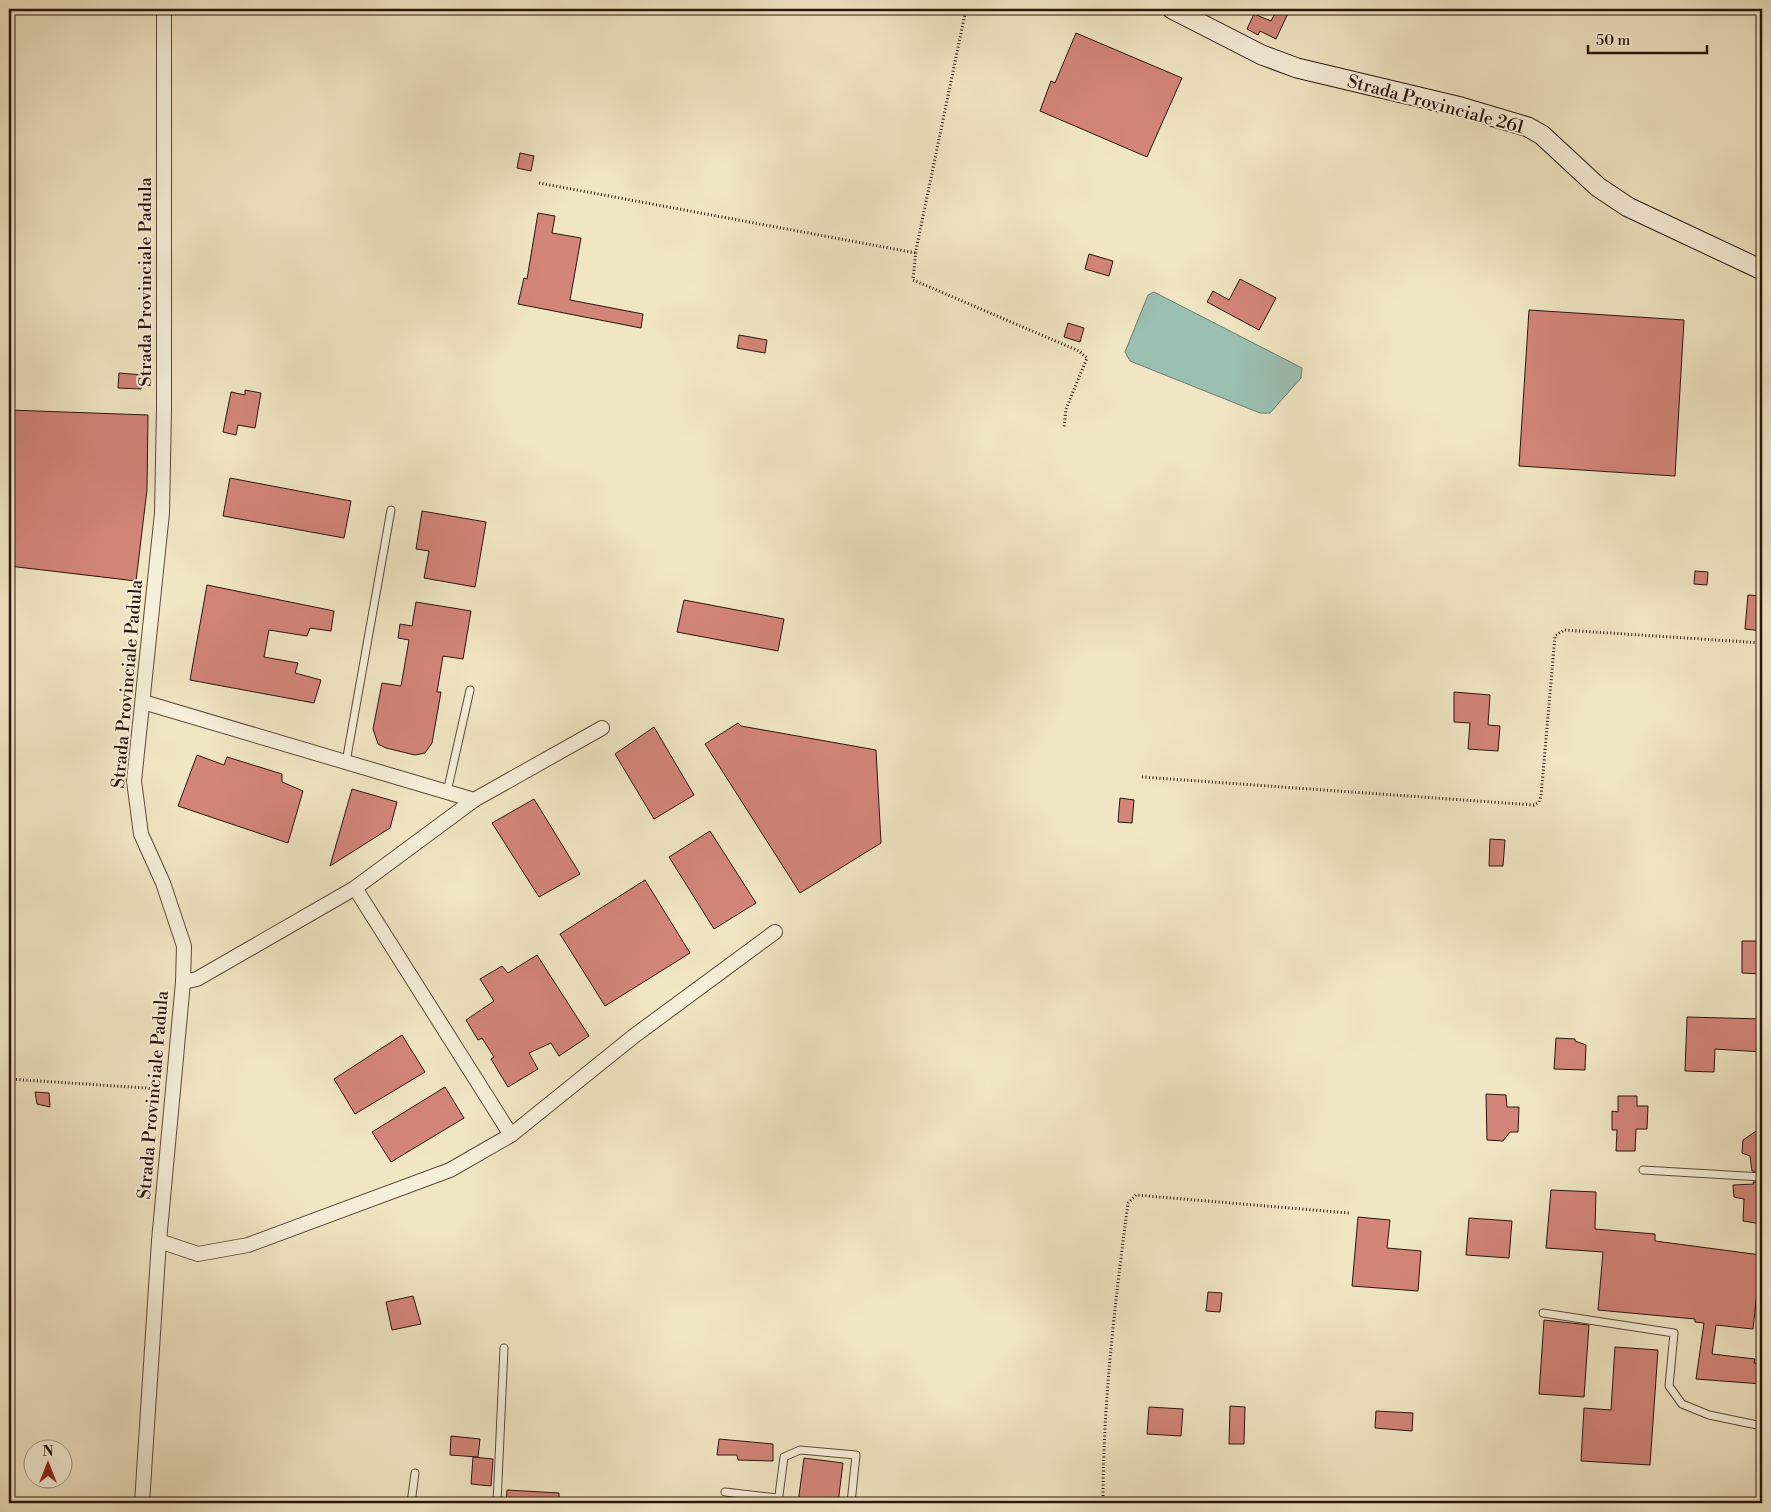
<svg xmlns="http://www.w3.org/2000/svg" width="1771" height="1512" viewBox="0 0 1771 1512" font-family="'Libre Bodoni',serif">
<rect width="100%" height="100%" fill="#f1e6c4"/>
<filter id="stains"><feTurbulence type="fractalNoise" baseFrequency=".004" numOctaves="4"/><feColorMatrix values="0 0 0 0 .2 0 0 0 0 .09 0 0 0 0 .02 0 0 0 .5 -.17"/></filter>
<radialGradient id="worn" r=".72"><stop offset=".6" stop-color="#630" stop-opacity="0"/><stop offset="1" stop-color="#630" stop-opacity=".3"/></radialGradient>
<path fill="#9bc0b2" stroke="#6e7c70" d="M1154,292L1302,368L1301,378L1270,413H1260L1130,361L1125,352L1148,295Z"/>
<g fill="#d38579" stroke="#2a150d">
<path d="M1277,9H1290L1276,39L1260,31L1258,35L1247,29L1254,14L1271,21Z"/>
<path d="M1076,33L1182,78L1147,157L1040,111L1051,81L1055,83Z"/>
<path d="M520,153L534,156L531,171L517,168Z"/>
<path d="M538,213L555,216L552,233L581,238L570,300L643,314L641,328L518,304L524,278L527,279Z"/>
<path d="M1089,254L1113,261L1109,276L1085,269Z"/>
<path d="M1240,279L1276,298L1259,330L1207,302L1213,291L1229,300Z"/>
<path d="M1529,310L1684,320L1675,476L1519,466Z"/>
<path d="M1068,323L1084,328L1080,342L1064,337Z"/>
<path d="M739,335L767,340L765,353L737,348Z"/>
<path d="M119,373L144,375L141,389L118,388Z"/>
<path d="M245,390L261,393L255,428L238,425L236,435L223,432L231,392L245,395Z"/>
<path d="M9,410L148,415L147,490L136,581L9,566Z"/>
<path d="M230,478L351,501L344,538L223,516Z"/>
<path d="M422,511L486,522L475,587L424,578L429,551L416,549Z"/>
<path d="M1695,571L1708,572L1707,585L1694,584Z"/>
<path d="M207,585L334,611L331,631L310,628L307,636L269,630L264,657L298,663L295,673L321,680L314,703L190,680Z"/>
<path d="M1748,595L1762,596V631L1745,629Z"/>
<path d="M684,600L784,619L778,651L677,632Z"/>
<path d="M416,602L471,611L463,659L443,656L437,692H441L432,743L425,753L415,755L386,748L378,744L373,729L382,683L401,686L409,640L398,638L400,624L412,626Z"/>
<path d="M1454,692L1490,695L1488,725L1500,726L1498,751L1468,749L1470,723L1454,722Z"/>
<path d="M738,723L741,726L876,750L881,843L800,893L705,744Z"/>
<path d="M654,727L694,795L654,819L615,754Z"/>
<path d="M197,755L224,765L227,757L282,774V782L303,791L288,843L178,806Z"/>
<path d="M352,789L397,802L390,828L330,866Z"/>
<path d="M1120,798L1134,800L1132,823L1118,822Z"/>
<path d="M534,799L580,874L539,897L492,823Z"/>
<path d="M710,831L756,903L714,929L669,857Z"/>
<path d="M1490,839L1505,840L1503,866H1489Z"/>
<path d="M645,880L690,953L605,1006L560,934Z"/>
<path d="M1742,941H1762V974L1742,973Z"/>
<path d="M537,955L589,1036L559,1056L551,1043L529,1053L538,1069L508,1087L491,1059L494,1057L482,1038L478,1040L466,1020L494,1001L480,979L502,966L508,973Z"/>
<path d="M1687,1017L1762,1019V1052L1715,1049L1714,1072L1685,1071Z"/>
<path d="M402,1035L425,1072L355,1114L334,1079Z"/>
<path d="M1556,1038L1575,1039V1041L1586,1045L1585,1070L1554,1069Z"/>
<path d="M445,1087L464,1118L391,1162L372,1132Z"/>
<path d="M35,1092L49,1093L50,1107L37,1104Z"/>
<path d="M1486,1094L1506,1095L1507,1107H1519L1518,1132H1510L1503,1141L1487,1140Z"/>
<path d="M1618,1096H1637V1106H1648L1647,1129H1636L1635,1151H1616L1617,1130H1612V1111L1618,1112Z"/>
<path d="M1762,1127V1172L1752,1171L1750,1156L1742,1153L1743,1140Z"/>
<path d="M1753,1182H1762V1224L1743,1221L1744,1199L1734,1197L1733,1185L1754,1184Z"/>
<path d="M1551,1190L1596,1192L1595,1229L1655,1234V1241L1761,1255L1753,1329L1716,1325L1712,1354L1755,1359L1754,1363L1762,1364V1384L1696,1379L1704,1323L1695,1322V1319L1598,1310L1603,1252L1546,1248Z"/>
<path d="M1358,1217L1390,1220L1387,1248L1421,1251L1418,1291L1352,1286Z"/>
<path d="M1469,1218L1512,1221L1509,1258L1466,1255Z"/>
<path d="M1208,1292L1222,1293L1220,1312L1206,1311Z"/>
<path d="M413,1296L421,1324L392,1330L386,1302Z"/>
<path d="M1544,1320L1589,1325L1584,1397L1539,1394Z"/>
<path d="M1615,1347L1658,1350L1650,1465L1581,1461L1584,1408L1611,1410Z"/>
<path d="M1230,1406L1245,1407L1244,1444H1229Z"/>
<path d="M1149,1407L1183,1409L1181,1436L1147,1434Z"/>
<path d="M1376,1411L1413,1413L1412,1431L1375,1428Z"/>
<path d="M451,1436L480,1439L478,1457L450,1455Z"/>
<path d="M719,1439L773,1444V1461L738,1460L737,1455H717Z"/>
<path d="M473,1457L493,1459L491,1486L471,1484Z"/>
<path d="M804,1458L843,1463L838,1503H798Z"/>
<path d="M507,1490L559,1493V1503H506Z"/>
</g>
<g fill="none" stroke-linecap="round" stroke-linejoin="round">
<g stroke="#5c493b" stroke-width="9">
<g id="lane">
<path d="M346,762L391,510"/>
<path d="M447,792L470,690"/>
<path d="M1643,1170L1762,1177"/>
<path d="M1543,1313L1674,1333L1669,1386L1682,1404L1709,1415L1762,1426"/>
<path d="M725,1492L778,1498"/>
<path d="M411,1503L415,1473"/>
<path d="M497,1503L504,1348"/>
<path d="M778,1503L784,1457L800,1450L856,1455L851,1503"/>
</g>
</g>
<g stroke="#5c493b" stroke-width="16">
<g id="street">
<path d="M143,702L474,800"/>
<path d="M355,888L511,1135"/>
<path d="M183,982L197,979L355,888L474,800L602,728"/>
<path d="M159,1241L198,1254L248,1245L450,1170L511,1135L634,1036L775,932"/>
<path d="M142,1503L159,1241L183,982L184,946L163,883L141,834L134,781L162,513L164,409V9"/>
</g>
</g>
<g stroke="#2a150d" stroke-width="21">
<path id="secondary" d="M1172,9L1262,55L1297,68L1461,107L1528,127L1542,135L1598,187L1628,207L1762,270"/>
</g>
<g stroke="#2a150d" stroke-width="3" stroke-dasharray="1 2.5" stroke-linecap="butt">
<path d="M966,9L916,250L913,280L1079,351L1087,358L1066,409L1064,428"/>
<path d="M539,183L916,253"/>
<path d="M1142,777L1534,805L1539,802L1541,796L1555,636L1564,630L1762,643"/>
<path d="M9,1079L146,1088L160,1091"/>
<path d="M1103,1503C1103,1402 1115,1302 1128,1203L1136,1195L1349,1213"/>
</g>
<use href="#lane" stroke="#f6efd9" stroke-width="7"/>
<use href="#street" stroke="#f6efd9" stroke-width="14"/>
<use href="#secondary" stroke="#f6efd9" stroke-width="19"/>
</g>
<g text-anchor="middle" stroke-width="4" stroke-linejoin="round" paint-order="stroke">
<g font-size="18" fill="#2a150d" stroke="#f6efd9">
<text transform="translate(1436 104) rotate(15)" y="6">Strada Provinciale 261</text>
<text transform="translate(145 282) rotate(-90)" y="6">Strada Provinciale Padula</text>
<text transform="translate(127 684) rotate(-85)" y="6">Strada Provinciale Padula</text>
<text transform="translate(153 1095) rotate(-85)" y="6">Strada Provinciale Padula</text>
</g>
</g>
<rect width="1771" height="1512" fill="none" stroke="#f1e6c4" stroke-width="30"/>
<rect x="10" y="10" width="1751" height="1492" fill="none" stroke="#2a150d" stroke-width="2.5"/>
<rect x="15" y="15" width="1741" height="1482" fill="none" stroke="#2a150d"/>
<g transform="translate(48 1464)"><circle r="24" fill="#f6efd9" stroke="#a49887"/>
<path d="M0-4L9 19L0 12L-9 19Z" fill="#8f2418"/>
<text y="-8" font-size="14" font-weight="bold" text-anchor="middle" fill="#2a150d">N</text>
</g>
<path d="M1588 45v8h119v-8" fill="none" stroke="#2a150d" stroke-width="2.5"/>
<text x="1596" y="45" font-size="15" fill="#2a150d" stroke="#f6efd9" stroke-width="4" paint-order="stroke">50 m</text>
<rect width="100%" height="100%" filter="url(#stains)"/>
<rect width="100%" height="100%" fill="url(#worn)"/>
</svg>
